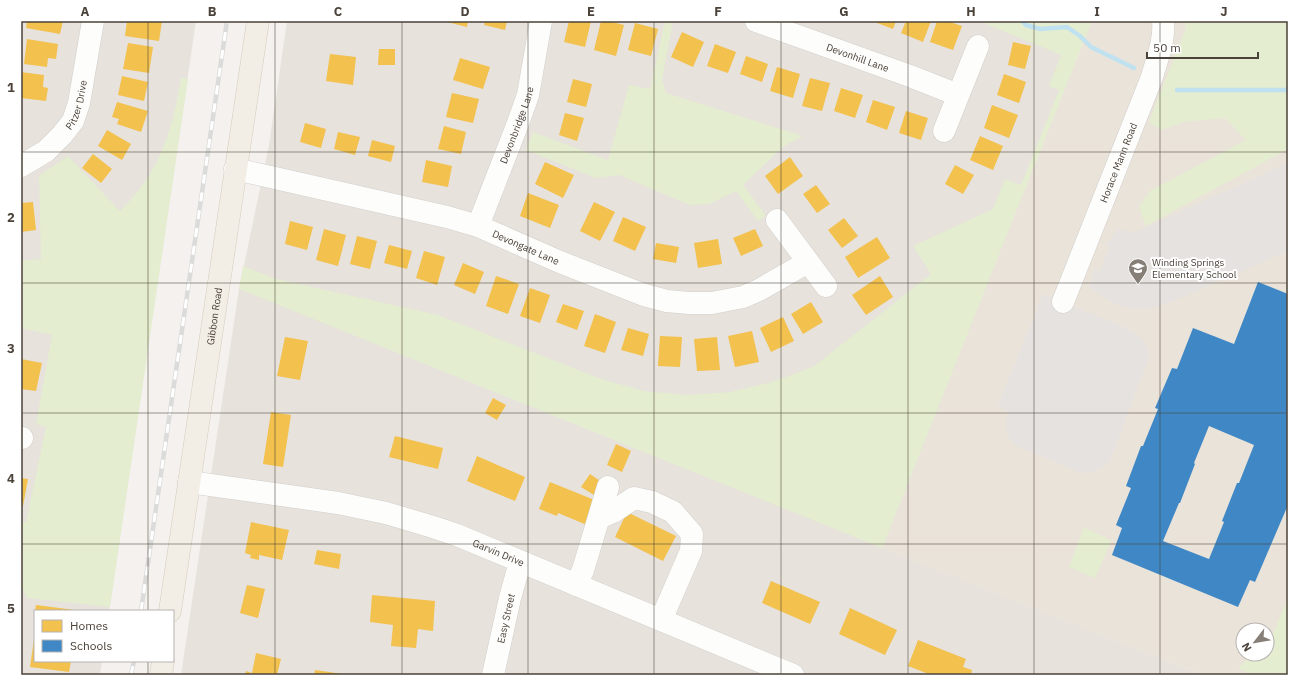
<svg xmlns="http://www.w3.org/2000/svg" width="1309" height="696" viewBox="0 0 1309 696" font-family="'IBM Plex Sans',sans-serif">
<rect width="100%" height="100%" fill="#f4f1ee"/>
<g fill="#e7e2dc">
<path d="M21,21H196L109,611H35V661H102L100,675H21Z"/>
<path d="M287,21H1092L883,548L1203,675H181L239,289L269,145Z"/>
</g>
<path fill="#eae3da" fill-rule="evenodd" d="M1092,21H1288V675H1203L882,548ZM1243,630H1267V654H1243Z"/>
<g fill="#e4edcf">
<path d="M665,21H673L662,80L666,93L803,136L784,146L743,185L766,216L758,221L736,191L709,204L690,205L619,175L596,178L526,150L533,132L608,160L629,85L650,89Z"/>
<path d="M979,21H1092L882,548L239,289L243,266L276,279L438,315L601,379L644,391L687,395L730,392L772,382L813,367L931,274L913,246L993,209L1005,179L1021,185L1059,90L1049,86L1061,55Z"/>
<path d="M1184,21H1288V149L1146,226L1139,207L1150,191L1246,140L1225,118L1184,122L1161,130L1149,122L1186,28Z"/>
<path d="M181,78L188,79L110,607L27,598L21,585V522H26L46,427L36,424L52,335L21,328V261L41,259L39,176L68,156L120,211C129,201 139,191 146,180C167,149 175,114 181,78Z"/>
<path d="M1084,527L1111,541L1095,578L1069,567Z"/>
<path d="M1288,598V675H1254L1238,668L1253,654H1267V640L1272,636Z"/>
</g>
<g fill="#e6e2df">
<path d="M1288,163V251L1166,304L1151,308H1129L1115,304L1089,288L1095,269L1100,271L1109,247L1105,245L1118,229L1135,232Z"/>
<path d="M1043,294L1133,331L1143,340L1148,351V360L1111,458L1106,465L1099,470L1091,472L1081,473L1015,445L1009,438L1006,430V420L1008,412L998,406Z"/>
</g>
<g fill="#f2c14e">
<path d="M27,21H63L60,34L26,28Z"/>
<path d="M127,21H162L159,41L125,36Z"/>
<path d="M443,21H468L467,27Z"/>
<path d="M485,21H507L505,30L484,25Z"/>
<path d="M569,21H591L585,47L564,42Z"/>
<path d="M601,21H608L624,25L616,56L594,50Z"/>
<path d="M872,21H896L893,29Z"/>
<path d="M906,21H931L923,42L901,33Z"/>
<path d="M937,21H947L962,26L953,50L930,42Z"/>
<path d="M635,23L658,29L651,56L628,50Z"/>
<path d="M682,32L704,42L693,67L671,57Z"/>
<path d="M27,39L58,44L56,59L48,58L47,67L24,64Z"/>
<path d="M1013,42L1031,46L1025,69L1008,65Z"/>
<path d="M128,43L153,47L149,73L123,69Z"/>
<path d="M715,44L736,52L728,73L707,66Z"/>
<path d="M379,49H395V65H378Z"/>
<path d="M330,54L356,57L353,85L326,81Z"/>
<path d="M746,56L768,64L762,82L740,74Z"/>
<path d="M460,58L490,67L483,89L453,80Z"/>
<path d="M777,67L800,74L793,98L770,91Z"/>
<path d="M21,72L44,75L43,87L48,88L46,101L21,98Z"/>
<path d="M1004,74L1026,82L1019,103L997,95Z"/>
<path d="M122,76L148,82L144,101L118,95Z"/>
<path d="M810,78L830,83L822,111L802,106Z"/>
<path d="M573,79L592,84L586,107L567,102Z"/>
<path d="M841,88L863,95L855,118L834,111Z"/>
<path d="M452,93L479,99L473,123L446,117Z"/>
<path d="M873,100L895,107L887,130L866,122Z"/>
<path d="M117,102L148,111L141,132L117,124L119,119L112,117Z"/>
<path d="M992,105L1018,115L1009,138L984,128Z"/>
<path d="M906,111L928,118L921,140L899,133Z"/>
<path d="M565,113L584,118L577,141L559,135Z"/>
<path d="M305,123L326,129L321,148L300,142Z"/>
<path d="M444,126L466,132L461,154L438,149Z"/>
<path d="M107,130L131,144L122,160L98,146Z"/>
<path d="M338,132L360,137L355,155L334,149Z"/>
<path d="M980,136L1003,146L993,170L970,160Z"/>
<path d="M372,140L395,146L391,162L368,156Z"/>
<path d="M93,154L112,169L101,183L82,168Z"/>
<path d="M790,157L803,176L778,194L765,176Z"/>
<path d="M426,160L452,166L448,187L422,182Z"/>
<path d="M545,162L574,175L563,198L535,184Z"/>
<path d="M955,165L974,175L963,194L945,184Z"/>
<path d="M816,185L830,204L817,213L803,194Z"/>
<path d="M528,193L559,205L550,228L520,216Z"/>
<path d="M33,202L36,230L21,232V203Z"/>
<path d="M594,202L615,212L600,241L580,231Z"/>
<path d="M623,217L646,227L635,251L613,241Z"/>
<path d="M844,218L858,236L842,248L828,230Z"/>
<path d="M290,221L313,227L307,250L285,244Z"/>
<path d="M324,229L346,235L338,266L316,260Z"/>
<path d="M755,229L763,246L741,256L733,238Z"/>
<path d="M357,236L377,241L370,269L350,264Z"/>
<path d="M877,237L890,258L858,278L845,257Z"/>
<path d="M718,239L722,264L698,268L694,243Z"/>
<path d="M656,243L679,247L676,263L653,259Z"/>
<path d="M389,245L412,251L407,269L384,263Z"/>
<path d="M424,251L445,257L437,285L416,278Z"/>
<path d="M463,263L484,272L475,294L454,285Z"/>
<path d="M496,276L519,284L508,314L486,306Z"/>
<path d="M880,276L893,297L866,315L852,295Z"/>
<path d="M530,288L550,295L540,323L520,316Z"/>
<path d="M811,302L823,322L803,334L791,314Z"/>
<path d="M563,304L584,311L577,330L556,322Z"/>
<path d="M595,314L616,322L605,353L584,346Z"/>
<path d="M783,317L794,341L771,352L760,328Z"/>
<path d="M628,328L649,334L643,356L621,350Z"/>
<path d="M752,331L759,362L735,367L728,336Z"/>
<path d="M660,336L682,337L680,367L658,366Z"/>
<path d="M285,337L308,341L300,380L277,376Z"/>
<path d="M717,337L720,370L697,371L694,339Z"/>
<path d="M21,359L42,363L36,391L21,389Z"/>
<path d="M493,398L506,405L497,420L485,413Z"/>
<path d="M271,412L291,415L283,467L263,464Z"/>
<path d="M395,436L443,448L438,469L389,457Z"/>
<path d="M616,444L631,451L622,472L607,465Z"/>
<path d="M477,456L525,477L515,501L467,481Z"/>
<path d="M590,474L603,483L594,495L581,487Z"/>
<path d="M21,478L28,479L23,506H21Z"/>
<path d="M550,482L597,501L587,525L558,513L557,516L539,509Z"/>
<path d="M627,512L676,536L663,561L615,537Z"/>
<path d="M251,522L289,530L282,560L259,555V560L250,558L251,555L245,553Z"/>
<path d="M317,550L341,554L339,569L314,564Z"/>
<path d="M771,581L820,602L810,624L762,603Z"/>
<path d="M247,585L265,589L258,618L240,613Z"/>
<path d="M372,595L435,601L433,631L418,629L416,648L391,646L393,625L370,622Z"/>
<path d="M36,605L75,610V611H35Z"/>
<path d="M850,608L897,630L885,655L839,634Z"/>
<path d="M34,639L35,661H71L69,672L30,667Z"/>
<path d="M918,640L966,659L963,667L972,670L971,675H931L908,666Z"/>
<path d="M256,653L281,659L277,675H245L246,671L252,673Z"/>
<path d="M315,670L343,674V675H314Z"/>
</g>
<path fill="#3f88c5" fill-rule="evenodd" d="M1258,282L1288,294V505L1255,582L1250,580L1238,607L1112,555L1122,528L1116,525L1131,488L1126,486L1141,446H1143L1158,409L1155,408L1172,368L1177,369L1193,328L1234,344ZM1209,426L1254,445L1239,483H1237L1222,521L1224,522L1209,559L1163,541L1179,503H1180L1195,464L1194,463Z"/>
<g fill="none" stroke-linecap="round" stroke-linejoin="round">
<g stroke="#c0e2f0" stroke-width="4.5">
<path d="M1022,21L1026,25L1040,29L1067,27L1080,36L1091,47L1134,68"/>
<path d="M1177,90H1288"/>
</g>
<g stroke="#d2cfcb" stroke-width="23">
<g id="minor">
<path id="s1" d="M756,21L910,76L958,95"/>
<path d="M944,131L978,46"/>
<path id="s2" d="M21,166L46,151L62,135L73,121L79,103L93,21"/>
<path id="s3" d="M235,169L447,217L478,226L560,262L644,295L667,301L689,303H712L743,297L759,290L808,262"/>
<path d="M777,220L826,286"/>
<path id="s4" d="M478,226L518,123L528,95L541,21"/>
<path id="s5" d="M1063,302L1152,77C1157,59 1165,40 1163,21"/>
<path d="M21,438H22"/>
<path id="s6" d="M189,482L338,503L386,513L433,527L457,535L793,675"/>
<path d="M599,518L613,512L634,498L652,502L673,512L692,534L691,551L661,620"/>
<path d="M576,585L583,570L608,487"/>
<path id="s7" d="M493,675L510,598L520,562"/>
</g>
</g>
<g stroke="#d6cbbc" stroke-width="23">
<g id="major">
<path id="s8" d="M170,611L258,21"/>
<path d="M161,675L163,661"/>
</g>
</g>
<use href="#minor" stroke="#fdfdfc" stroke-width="22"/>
<use href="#major" stroke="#f2eee6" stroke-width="22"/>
<g stroke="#dbdbda" stroke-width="4.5">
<g id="rail">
<path d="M141,611L227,21"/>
<path d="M131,675L134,661"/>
</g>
</g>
<use href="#rail" stroke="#fff" stroke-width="3" stroke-dasharray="9" stroke-linecap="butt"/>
</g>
<path fill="none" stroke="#4b4239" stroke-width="1" stroke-opacity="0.55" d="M148,21V611M275,21V675M402,21V675M528,21V675M654,21V675M781,21V675M908,21V675M1034,21V675M1160,21V675M21,152H1288M21,283H1288M21,413H1288M21,544H1288M148,661V675"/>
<defs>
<g id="school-pin" transform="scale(1)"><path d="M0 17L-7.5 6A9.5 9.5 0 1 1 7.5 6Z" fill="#867f78" stroke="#fff"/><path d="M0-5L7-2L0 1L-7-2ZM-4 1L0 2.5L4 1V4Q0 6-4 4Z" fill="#fff"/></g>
</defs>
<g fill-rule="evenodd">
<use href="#school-pin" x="1138" y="268"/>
</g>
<g text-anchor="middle" stroke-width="4" stroke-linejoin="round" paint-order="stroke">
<g font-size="10" fill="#4b4239" stroke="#fff">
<text dy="4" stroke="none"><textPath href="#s1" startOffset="108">Devonhill Lane</textPath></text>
<text dy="4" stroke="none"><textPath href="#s2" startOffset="86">Pitzer Drive</textPath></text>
<text dy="4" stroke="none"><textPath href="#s4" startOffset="108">Devonbridge Lane</textPath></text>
<text dy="4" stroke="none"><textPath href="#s5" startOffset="150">Horace Mann Road</textPath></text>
<text dy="4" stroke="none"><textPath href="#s3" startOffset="302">Devongate Lane</textPath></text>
<text dy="4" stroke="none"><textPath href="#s8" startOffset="298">Gibbon Road</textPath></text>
<text dy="4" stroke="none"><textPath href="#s6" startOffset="319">Garvin Drive</textPath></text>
<text dy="4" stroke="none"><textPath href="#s7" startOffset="58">Easy Street</textPath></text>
</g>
<g font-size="10" fill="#4b4239" stroke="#fff" text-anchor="start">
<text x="1152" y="266">Winding Springs<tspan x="1152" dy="12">Elementary School</tspan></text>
</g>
</g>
<rect width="1309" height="696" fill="none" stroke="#ffffff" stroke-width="44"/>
<rect x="34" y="610" width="140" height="52" fill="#ffffff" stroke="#b7b3b0"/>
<rect x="42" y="620" width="20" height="12" fill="#f2c14e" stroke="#b7b3b0"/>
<text x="70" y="630" font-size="12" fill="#4b4239">Homes</text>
<rect x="42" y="640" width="20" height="12" fill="#3f88c5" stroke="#b7b3b0"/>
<text x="70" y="650" font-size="12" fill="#4b4239">Schools</text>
<g transform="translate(1255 642) rotate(239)"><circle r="19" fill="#ffffff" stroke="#b7b3b0"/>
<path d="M0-3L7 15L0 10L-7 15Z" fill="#867f78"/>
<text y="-6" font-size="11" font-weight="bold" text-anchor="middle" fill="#4b4239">N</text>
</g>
<path d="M1147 52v6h111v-6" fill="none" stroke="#4b4239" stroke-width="2"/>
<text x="1153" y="52" font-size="12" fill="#4b4239" stroke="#ffffff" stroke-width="3" paint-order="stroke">50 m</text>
<rect x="22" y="22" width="1265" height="652" fill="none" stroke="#4b4239" stroke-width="1.5"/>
<g font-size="13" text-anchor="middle" font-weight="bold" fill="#4b4239">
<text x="85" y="16">A</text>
<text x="212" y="16">B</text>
<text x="338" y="16">C</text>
<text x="465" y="16">D</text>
<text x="591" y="16">E</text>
<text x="718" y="16">F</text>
<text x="844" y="16">G</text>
<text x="971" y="16">H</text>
<text x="1097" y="16">I</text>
<text x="1224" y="16">J</text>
<text x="11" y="92">1</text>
<text x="11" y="222">2</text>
<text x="11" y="353">3</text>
<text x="11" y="483">4</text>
<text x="11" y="613">5</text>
</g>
</svg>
